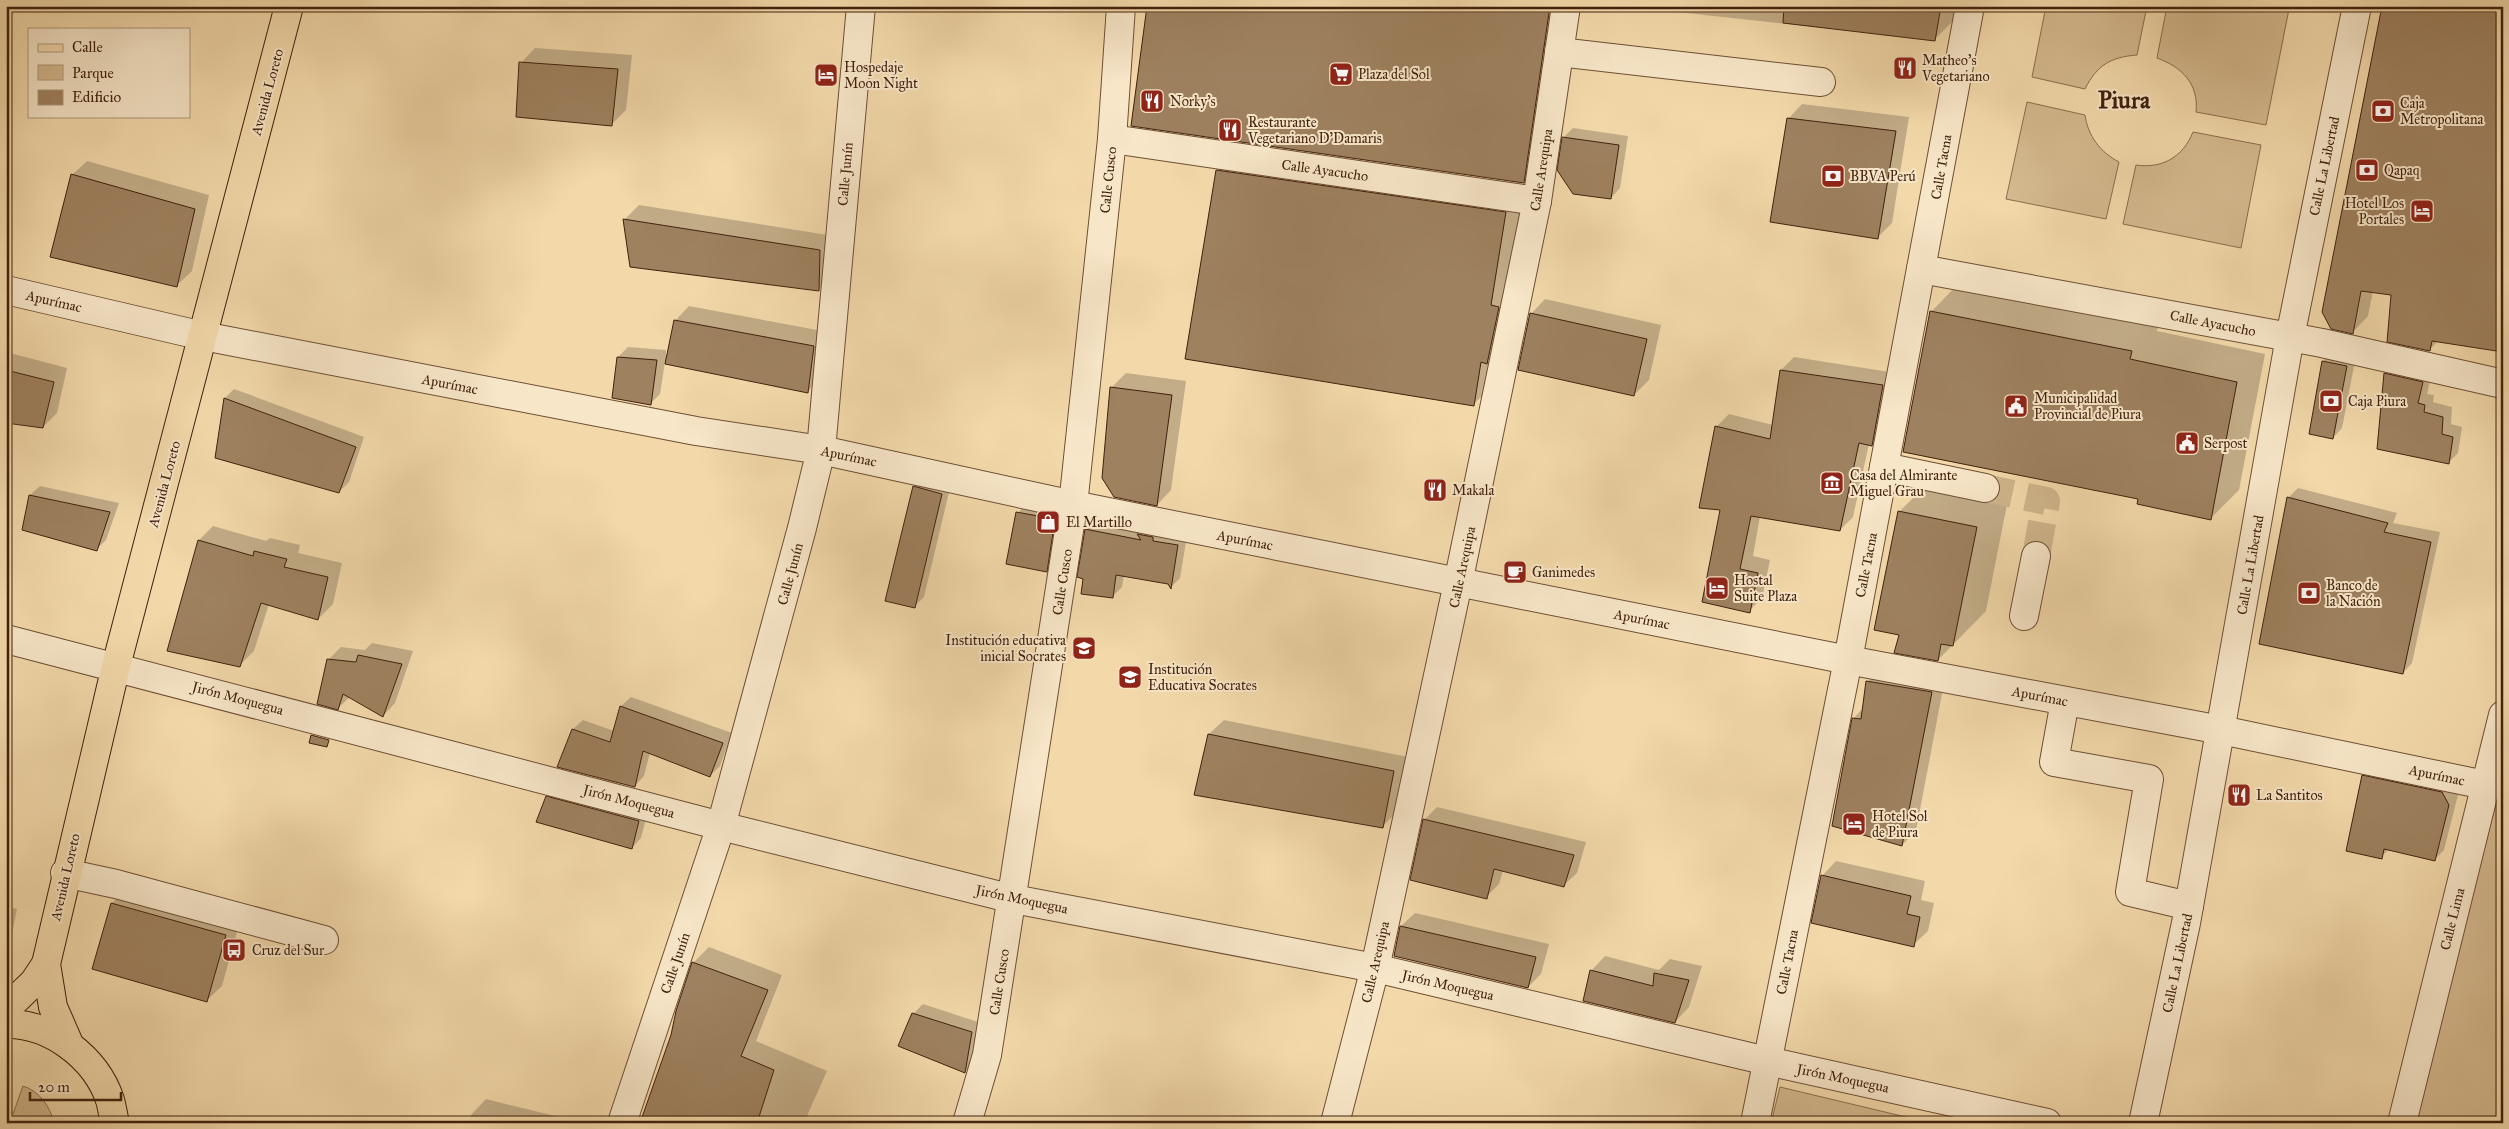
<svg xmlns="http://www.w3.org/2000/svg" width="2509" height="1129" viewBox="0 0 2509 1129" font-family="'IM FELL Great Primer',serif">
<rect width="100%" height="100%" fill="#f3d9aa"/>
<filter id="stains"><feTurbulence type="fractalNoise" baseFrequency=".004" numOctaves="4"/><feColorMatrix values="0 0 0 0 .2 0 0 0 0 .09 0 0 0 0 .02 0 0 0 .5 -.17"/></filter>
<radialGradient id="worn" r=".72"><stop offset=".6" stop-color="#630" stop-opacity="0"/><stop offset="1" stop-color="#630" stop-opacity=".3"/></radialGradient>
<g fill="#d5ba8f" stroke="#8b6e4e">
<path d="M2046,6H2147L2137,55C2111,57 2097,65 2085,89L2032,77Z"/>
<path d="M2167,6H2275L2289,9L2266,125L2196,112C2199,84 2182,67 2157,58Z"/>
<path d="M2027,102L2085,115C2088,136 2100,152 2119,162L2106,219L2006,199Z"/>
<path d="M2193,132L2261,145L2241,248L2123,224L2136,165C2162,169 2183,157 2193,132Z"/>
<path d="M2503,715V1123H2402Z"/>
<path d="M23,1086C39,1091 50,1106 54,1123H19L12,1117Z"/>
<path d="M1780,1087L1931,1123H1771Z"/>
</g>
<g fill="#0003">
<path d="M1148,6H1566L1542,163L1523,182Z"/>
<path d="M1622,6H1955L1953,21L1934,40Z"/>
<path d="M2383,6L2438,341L2429,350L2392,294L2373,291L2368,316L2352,333L2324,312Z"/>
<path d="M535,48L632,55L626,110L611,125L521,63Z"/>
<path d="M1802,104L1909,117L1892,223L1878,237L1788,119Z"/>
<path d="M1573,128L1628,136L1620,188L1611,198L1564,137Z"/>
<path d="M1237,152L1524,194L1492,386L1473,405L1218,171Z"/>
<path d="M87,161L209,195L192,271L177,285L72,175Z"/>
<path d="M639,205L834,236L833,276L818,290L625,219Z"/>
<path d="M1959,283L2159,323L2157,331L2265,354L2239,490L2211,518L2139,498L1931,312Z"/>
<path d="M1545,299L1661,325L1649,380L1634,395L1531,314Z"/>
<path d="M689,306L828,332L822,377L808,391L665,362L660,394L650,404L618,357L628,347L666,350V355L668,356L675,321Z"/>
<path d="M6,352L67,368L57,413L43,427L6,421Z"/>
<path d="M2333,352L2356,356L2342,428L2333,438L2323,361Z"/>
<path d="M1794,357L1896,373L1885,432L1872,444H1869L1853,517L1840,530L1760,516L1753,556L1770,560L1762,598L1749,611L1722,509L1716,427L1729,414L1773,425L1781,370Z"/>
<path d="M2395,364L2432,372L2427,394L2434,395L2433,402L2452,407L2451,424L2462,427L2458,453L2448,463L2385,374Z"/>
<path d="M1126,373L1186,381L1171,490L1157,505L1111,388Z"/>
<path d="M234,389L364,437L349,482L339,492L220,423L225,398Z"/>
<path d="M924,477L951,484L924,597L914,607V487Z"/>
<path d="M1933,478L2009,494L1986,611L1938,660L1900,634L1899,512Z"/>
<path d="M40,486L119,503L106,540L96,550L30,495Z"/>
<path d="M2298,488L2397,513L2393,523L2440,532L2412,663L2403,673L2288,498Z"/>
<path d="M1027,503L1064,509L1056,561L1046,570L1018,513Z"/>
<path d="M1096,520L1187,536L1180,578L1171,587L1169,583L1124,575L1122,587L1112,597L1086,530Z"/>
<path d="M213,526L266,541L270,538L300,545L298,553L342,563L333,604L318,619L269,604L254,651L239,666L199,540Z"/>
<path d="M372,643L413,651L395,703L383,716L350,697L338,708L328,660L341,647L365,650Z"/>
<path d="M1881,668L1945,678L1916,831L1902,845L1854,718L1863,708L1867,682Z"/>
<path d="M631,697L732,733L720,766L710,776L650,752L644,776L635,786L559,766L573,729L583,720L614,731L621,706Z"/>
<path d="M1224,720L1408,757L1397,812L1383,826L1195,794L1209,734Z"/>
<path d="M2373,766L2452,783L2458,795L2444,850L2434,860L2389,849L2381,857L2363,776Z"/>
<path d="M557,787L648,811L641,838L632,848L547,797Z"/>
<path d="M1437,807L1586,842L1577,873L1563,886L1503,870L1499,884L1486,897L1424,820Z"/>
<path d="M1836,861L1925,881L1921,900L1934,903L1928,931L1913,945L1822,876Z"/>
<path d="M127,889L240,921L222,986L207,1000L93,968L112,903Z"/>
<path d="M6,906L17,909L11,939L6,944Z"/>
<path d="M1415,913L1549,944L1541,974L1528,987L1401,926Z"/>
<path d="M709,947L782,975L756,1041L827,1071L807,1116L823,1123H642L672,1036L693,963Z"/>
<path d="M1605,956L1659,970L1670,959L1702,966L1689,1007L1675,1022L1591,971Z"/>
<path d="M923,1004L981,1023L975,1062L965,1072L913,1014Z"/>
<path d="M486,1099L584,1123H470L471,1115Z"/>
</g>
<g fill="#9e815f" stroke="#41210d">
<path d="M1147,6H1550L1524,183L1131,126Z"/>
<path d="M1784,6H1941L1935,41L1783,23Z"/>
<path d="M2382,6H2503V352L2432,341L2430,351L2387,342L2391,295L2361,291L2353,334L2331,329L2322,312Z"/>
<path d="M519,62L618,69L612,126L516,117Z"/>
<path d="M1787,118L1896,131L1878,239L1770,222Z"/>
<path d="M1562,137L1619,145L1611,199L1573,194L1557,170Z"/>
<path d="M1216,170L1506,212L1491,305L1499,307L1487,364L1481,362L1474,406L1185,359Z"/>
<path d="M71,174L195,209L177,287L50,257Z"/>
<path d="M623,219L820,250L819,291L630,267Z"/>
<path d="M1930,311L2132,351L2130,359L2237,382L2211,520L2137,504L2138,499L1903,452Z"/>
<path d="M1530,313L1647,339L1634,396L1518,370Z"/>
<path d="M674,320L814,346L808,393L665,364Z"/>
<path d="M617,357L657,360L651,405L612,398Z"/>
<path d="M2322,361L2347,366L2333,439L2309,434Z"/>
<path d="M6,370L54,382L43,428L6,423Z"/>
<path d="M1780,370L1883,385L1872,446L1859,443L1840,531L1751,516L1740,569L1758,573L1750,613L1702,602L1720,510L1699,508L1715,426L1770,439Z"/>
<path d="M2384,373L2423,382L2418,403L2425,405L2424,412L2443,417L2442,434L2453,437L2449,464L2377,449Z"/>
<path d="M1110,387L1172,395L1157,506L1114,497L1102,478Z"/>
<path d="M224,398L356,447L339,493L215,458Z"/>
<path d="M913,486L942,494L915,608L885,601Z"/>
<path d="M29,495L110,512L97,551L22,530Z"/>
<path d="M2287,497L2388,523L2384,532L2431,542L2403,674L2259,644Z"/>
<path d="M1898,511L1977,527L1953,646L1941,644L1938,661L1894,653L1899,635L1874,630Z"/>
<path d="M1016,512L1055,519L1047,572L1006,564Z"/>
<path d="M1085,529L1141,540L1137,534L1153,537V541L1178,545L1171,589L1168,584L1116,575L1113,598L1081,594L1083,579L1077,577Z"/>
<path d="M198,540L253,556L254,551L287,559L284,567L328,577L318,620L261,603L240,667L167,651Z"/>
<path d="M358,655L402,664L383,717L343,694L338,710L317,704L327,659L356,662Z"/>
<path d="M1866,681L1932,692L1902,846L1832,826L1852,718L1861,719Z"/>
<path d="M620,706L723,743L710,777L643,751L635,787L557,767L572,729L610,742Z"/>
<path d="M1208,734L1394,771L1383,828L1194,795Z"/>
<path d="M311,735L329,740L327,747L309,743Z"/>
<path d="M2362,775L2442,792L2449,805L2435,861L2384,849L2382,859L2346,851Z"/>
<path d="M546,796L639,821L632,849L536,822Z"/>
<path d="M1423,819L1574,855L1564,887L1494,869L1487,899L1410,880Z"/>
<path d="M1821,875L1911,896L1907,914L1920,917L1914,947L1811,923Z"/>
<path d="M111,903L226,935L207,1002L92,969Z"/>
<path d="M1400,926L1536,957L1528,988L1394,956Z"/>
<path d="M692,962L768,990L741,1056L774,1070L757,1123H640L671,1035L676,1011Z"/>
<path d="M1590,970L1653,986L1654,973L1689,980L1675,1023L1583,1001Z"/>
<path d="M912,1013L972,1032L965,1073L898,1046Z"/>
</g>
<g fill="none" stroke-linecap="round" stroke-linejoin="round">
<path stroke="#cfb48b" stroke-width="28" stroke-dasharray="28 14" stroke-linecap="butt" d="M1985,488L2046,501L2036,556"/>
<g stroke="#6e4f34" stroke-width="30">
<g id="minor">
<path d="M1559,52L1821,82"/>
<path d="M1112,139L1537,201"/>
<path d="M1921,269L2322,343L2503,384"/>
<path d="M6,290L203,336L696,431L821,450L1073,505L1848,660L2221,730L2485,785"/>
<path d="M1884,467L1985,488"/>
<path d="M2024,616L2036,556"/>
<path d="M6,639L721,826L1013,899L1375,968L1767,1061L2047,1123"/>
<path d="M2065,701L2054,762L2149,779L2130,892L2189,906"/>
<path d="M65,873L116,884L324,940"/>
<path d="M622,1123L721,826L802,528L821,450L861,6"/>
<path d="M967,1123L987,1055L1073,505L1112,139L1121,6"/>
<path d="M1335,1123L1375,968L1458,583L1537,201L1566,6"/>
<path d="M1755,1123L1848,660L1970,6"/>
<path d="M2143,1123L2186,923L2290,337L2357,6"/>
<path d="M2402,1123L2503,715"/>
</g>
</g>
<g stroke="#41210d" stroke-width="30">
<g id="major">
<path d="M6,1009L34,982L46,964"/>
<path d="M6,1024C51,1023 96,1058 110,1100C112,1107 113,1115 115,1123"/>
<path d="M70,1046L53,1007L46,964L116,666L289,6"/>
</g>
</g>
<use href="#minor" stroke="#f7e6c8" stroke-width="28"/>
<use href="#major" stroke="#f3d9aa" stroke-width="28"/>
</g>
<defs>
<g id="restaurant-square" transform="scale(1.25)"><rect x="-9" y="-9" width="18" height="18" rx="4" fill="#8f2418" stroke="#f7e6c8"/><path d="M-5-6h1v4h1v-4h1v4h1v-4h1v5L-1.5 .5V6h-2V.5L-5-1ZM5-6V6H3V1.5H1.5Q1.5-4 5-6Z" fill="#fff"/></g>
<g id="supermarket-square" transform="scale(1.25)"><rect x="-9" y="-9" width="18" height="18" rx="4" fill="#8f2418" stroke="#f7e6c8"/><path d="M-6-5.5h2.5l.6 2H6L4.5 2H-2.5L-4.4-4H-6ZM-1.5 3.2a1.3 1.3 0 1 0 .1 0ZM3 3.2a1.3 1.3 0 1 0 .1 0Z" fill="#fff"/></g>
<g id="hotel-square" transform="scale(1.25)"><rect x="-9" y="-9" width="18" height="18" rx="4" fill="#8f2418" stroke="#f7e6c8"/><path d="M-6-4.5h1.5V1H6V5H4.5V3h-9V5H-6ZM-4 0a1.8 1.8 0 1 1 3.6 0ZM.5 0V-2.5h3Q6-2.5 6 0Z" fill="#fff"/></g>
<g id="bank-square" transform="scale(1.25)"><rect x="-9" y="-9" width="18" height="18" rx="4" fill="#8f2418" stroke="#f7e6c8"/><path d="M-6-4H6V4H-6ZM0-2.3a2.3 2.3 0 1 0 0 4.6a2.3 2.3 0 1 0 0-4.6Z" fill="#fff"/></g>
<g id="civic-square" transform="scale(1.25)"><rect x="-9" y="-9" width="18" height="18" rx="4" fill="#8f2418" stroke="#f7e6c8"/><path d="M-.6-6.5H3V-4.5H.6V-3L4-1V1h2V6H-6V1h2V-1L-.6-3ZM-1.2 2.5V6h2.4V2.5Z" fill="#fff"/></g>
<g id="museum-square" transform="scale(1.25)"><rect x="-9" y="-9" width="18" height="18" rx="4" fill="#8f2418" stroke="#f7e6c8"/><path d="M0-6L6-3V-2H-6V-3ZM-5-1h2V3h-2ZM-1-1h2V3h-2ZM3-1h2V3H3ZM-6 4H6V6H-6Z" fill="#fff"/></g>
<g id="shop-square" transform="scale(1.25)"><rect x="-9" y="-9" width="18" height="18" rx="4" fill="#8f2418" stroke="#f7e6c8"/><path d="M-5-2.5h2.3a2.7 3.5 0 0 1 5.4 0H5L5.5 6h-11ZM-1.5-2.5h3a1.5 2.3 0 0 0-3 0Z" fill="#fff"/></g>
<g id="cafe-square" transform="scale(1.25)"><rect x="-9" y="-9" width="18" height="18" rx="4" fill="#8f2418" stroke="#f7e6c8"/><path d="M-5.5-4.5H6V0H3Q3 3.5 0 3.5H-2.5Q-5.5 3.5-5.5 0ZM3-3.2v2h1.7v-2ZM-6 4.5H4V6H-6Z" fill="#fff"/></g>
<g id="school-square" transform="scale(1.25)"><rect x="-9" y="-9" width="18" height="18" rx="4" fill="#8f2418" stroke="#f7e6c8"/><path d="M0-5L7-2L0 1L-7-2ZM-4 1L0 2.5L4 1V4Q0 6-4 4Z" fill="#fff"/></g>
<g id="bus-square" transform="scale(1.25)"><rect x="-9" y="-9" width="18" height="18" rx="4" fill="#8f2418" stroke="#f7e6c8"/><path d="M-5-6H5V4H4V6H2V4H-2V6H-4V4H-5ZM-3.5-4V0h7V-4ZM-3.5 1.2v1.5H-2V1.2ZM2 1.2v1.5H3.5V1.2Z" fill="#fff"/></g>
</defs>
<g fill-rule="evenodd">
<use href="#restaurant-square" x="1905" y="68"/>
<use href="#supermarket-square" x="1341" y="74"/>
<use href="#hotel-square" x="826" y="75"/>
<use href="#restaurant-square" x="1152" y="101"/>
<use href="#bank-square" x="2383" y="111"/>
<use href="#restaurant-square" x="1230" y="130"/>
<use href="#bank-square" x="2367" y="170"/>
<use href="#bank-square" x="1833" y="176"/>
<use href="#hotel-square" x="2422" y="211"/>
<use href="#bank-square" x="2331" y="401"/>
<use href="#civic-square" x="2016" y="406"/>
<use href="#civic-square" x="2187" y="443"/>
<use href="#museum-square" x="1832" y="483"/>
<use href="#restaurant-square" x="1435" y="490"/>
<use href="#shop-square" x="1048" y="522"/>
<use href="#cafe-square" x="1515" y="572"/>
<use href="#hotel-square" x="1717" y="588"/>
<use href="#bank-square" x="2309" y="593"/>
<use href="#school-square" x="1084" y="648"/>
<use href="#school-square" x="1130" y="677"/>
<use href="#restaurant-square" x="2239" y="795"/>
<use href="#hotel-square" x="1854" y="824"/>
<use href="#bus-square" x="234" y="950"/>
</g>
<g text-anchor="middle" stroke-width="4" stroke-linejoin="round" paint-order="stroke">
<g font-size="14" fill="#41210d" stroke="#f7e6c8" text-anchor="start">
<text x="1922" y="65">Matheo's<tspan x="1922" dy="16">Vegetariano</tspan></text>
<text x="844" y="72">Hospedaje<tspan x="844" dy="16">Moon Night</tspan></text>
<text x="1358" y="79">Plaza del Sol</text>
<text x="1170" y="106">Norky's</text>
<text x="2400" y="108">Caja<tspan x="2400" dy="16">Metropolitana</tspan></text>
<text x="1248" y="127">Restaurante<tspan x="1248" dy="16">Vegetariano D'Damaris</tspan></text>
<text x="2384" y="175">Qapaq</text>
<text x="1850" y="181">BBVA Perú</text>
<text x="2404" y="208" text-anchor="end">Hotel Los<tspan x="2404" dy="16">Portales</tspan></text>
<text x="2034" y="403">Municipalidad<tspan x="2034" dy="16">Provincial de Piura</tspan></text>
<text x="2348" y="406">Caja Piura</text>
<text x="2204" y="448">Serpost</text>
<text x="1850" y="480">Casa del Almirante<tspan x="1850" dy="16">Miguel Grau</tspan></text>
<text x="1452" y="495">Makala</text>
<text x="1066" y="527">El Martillo</text>
<text x="1532" y="577">Ganimedes</text>
<text x="1734" y="585">Hostal<tspan x="1734" dy="16">Suite Plaza</tspan></text>
<text x="2326" y="590">Banco de<tspan x="2326" dy="16">la Nación</tspan></text>
<text x="1066" y="645" text-anchor="end">Institución educativa<tspan x="1066" dy="16">inicial Socrates</tspan></text>
<text x="1148" y="674">Institución<tspan x="1148" dy="16">Educativa Socrates</tspan></text>
<text x="2256" y="800">La Santitos</text>
<text x="1872" y="821">Hotel Sol<tspan x="1872" dy="16">de Piura</tspan></text>
<text x="252" y="955">Cruz del Sur</text>
</g>
<g font-size="14" fill="#41210d" stroke="#f7e6c8">
<text transform="translate(267 92) rotate(-75)" y="5">Avenida Loreto</text>
<text transform="translate(2324 166) rotate(-78)" y="5">Calle La Libertad</text>
<text transform="translate(1941 167) rotate(-80)" y="5">Calle Tacna</text>
<text transform="translate(1325 170) rotate(8)" y="5">Calle Ayacucho</text>
<text transform="translate(1541 170) rotate(-81)" y="5">Calle Arequipa</text>
<text transform="translate(845 174) rotate(-85)" y="5">Calle Junín</text>
<text transform="translate(1108 180) rotate(-84)" y="5">Calle Cusco</text>
<text transform="translate(54 301) rotate(13)" y="5">Apurímac</text>
<text transform="translate(2213 323) rotate(11)" y="5">Calle Ayacucho</text>
<text transform="translate(450 384) rotate(11)" y="5">Apurímac</text>
<text transform="translate(849 456) rotate(12)" y="5">Apurímac</text>
<text transform="translate(164 484) rotate(-75)" y="5">Avenida Loreto</text>
<text transform="translate(1245 540) rotate(11)" y="5">Apurímac</text>
<text transform="translate(1866 565) rotate(-79)" y="5">Calle Tacna</text>
<text transform="translate(2250 565) rotate(-80)" y="5">Calle La Libertad</text>
<text transform="translate(1462 567) rotate(-78)" y="5">Calle Arequipa</text>
<text transform="translate(790 574) rotate(-75)" y="5">Calle Junín</text>
<text transform="translate(1062 582) rotate(-81)" y="5">Calle Cusco</text>
<text transform="translate(1642 619) rotate(11)" y="5">Apurímac</text>
<text transform="translate(2040 696) rotate(11)" y="5">Apurímac</text>
<text transform="translate(238 698) rotate(15)" y="5">Jirón Moquegua</text>
<text transform="translate(2437 775) rotate(12)" y="5">Apurímac</text>
<text transform="translate(629 801) rotate(15)" y="5">Jirón Moquegua</text>
<text transform="translate(65 877) rotate(-77)" y="5">Avenida Loreto</text>
<text transform="translate(1022 899) rotate(12)" y="5">Jirón Moquegua</text>
<text transform="translate(2452 919) rotate(-76)" y="5">Calle Lima</text>
<text transform="translate(1375 962) rotate(-77)" y="5">Calle Arequipa</text>
<text transform="translate(1787 962) rotate(-79)" y="5">Calle Tacna</text>
<text transform="translate(675 963) rotate(-71)" y="5">Calle Junín</text>
<text transform="translate(2177 963) rotate(-78)" y="5">Calle La Libertad</text>
<text transform="translate(999 982) rotate(-81)" y="5">Calle Cusco</text>
<text transform="translate(1448 985) rotate(13)" y="5">Jirón Moquegua</text>
<text transform="translate(1843 1078) rotate(12)" y="5">Jirón Moquegua</text>
</g>
<g font-size="24" font-weight="bold" fill="#41210d" stroke="#f7e6c8">
<text x="2124" y="108">Piura</text>
</g>
</g>
<rect width="2509" height="1129" fill="none" stroke="#f3d9aa" stroke-width="25"/>
<rect x="8" y="8" width="2494" height="1114" fill="none" stroke="#41210d" stroke-width="2.5"/>
<rect x="12" y="12" width="2484" height="1104" fill="none" stroke="#41210d"/>
<rect x="28" y="28" width="162" height="90" fill="#f7e6c8" stroke="#ae977d"/>
<rect x="38" y="44" width="25" height="8" fill="#f3d9aa" stroke="#ae977d"/>
<text x="72" y="52" font-size="15" fill="#41210d">Calle</text>
<rect x="38" y="65" width="25" height="15" fill="#d5ba8f" stroke="#ae977d"/>
<text x="72" y="78" font-size="15" fill="#41210d">Parque</text>
<rect x="38" y="90" width="25" height="15" fill="#9e815f" stroke="#ae977d"/>
<text x="72" y="102" font-size="15" fill="#41210d">Edificio</text>
<path d="M30 1092v8h91v-8" fill="none" stroke="#41210d" stroke-width="2.5"/>
<text x="38" y="1092" font-size="15" fill="#41210d" stroke="#f7e6c8" stroke-width="4" paint-order="stroke">20 m</text>
<rect width="100%" height="100%" filter="url(#stains)"/>
<rect width="100%" height="100%" fill="url(#worn)"/>
</svg>
